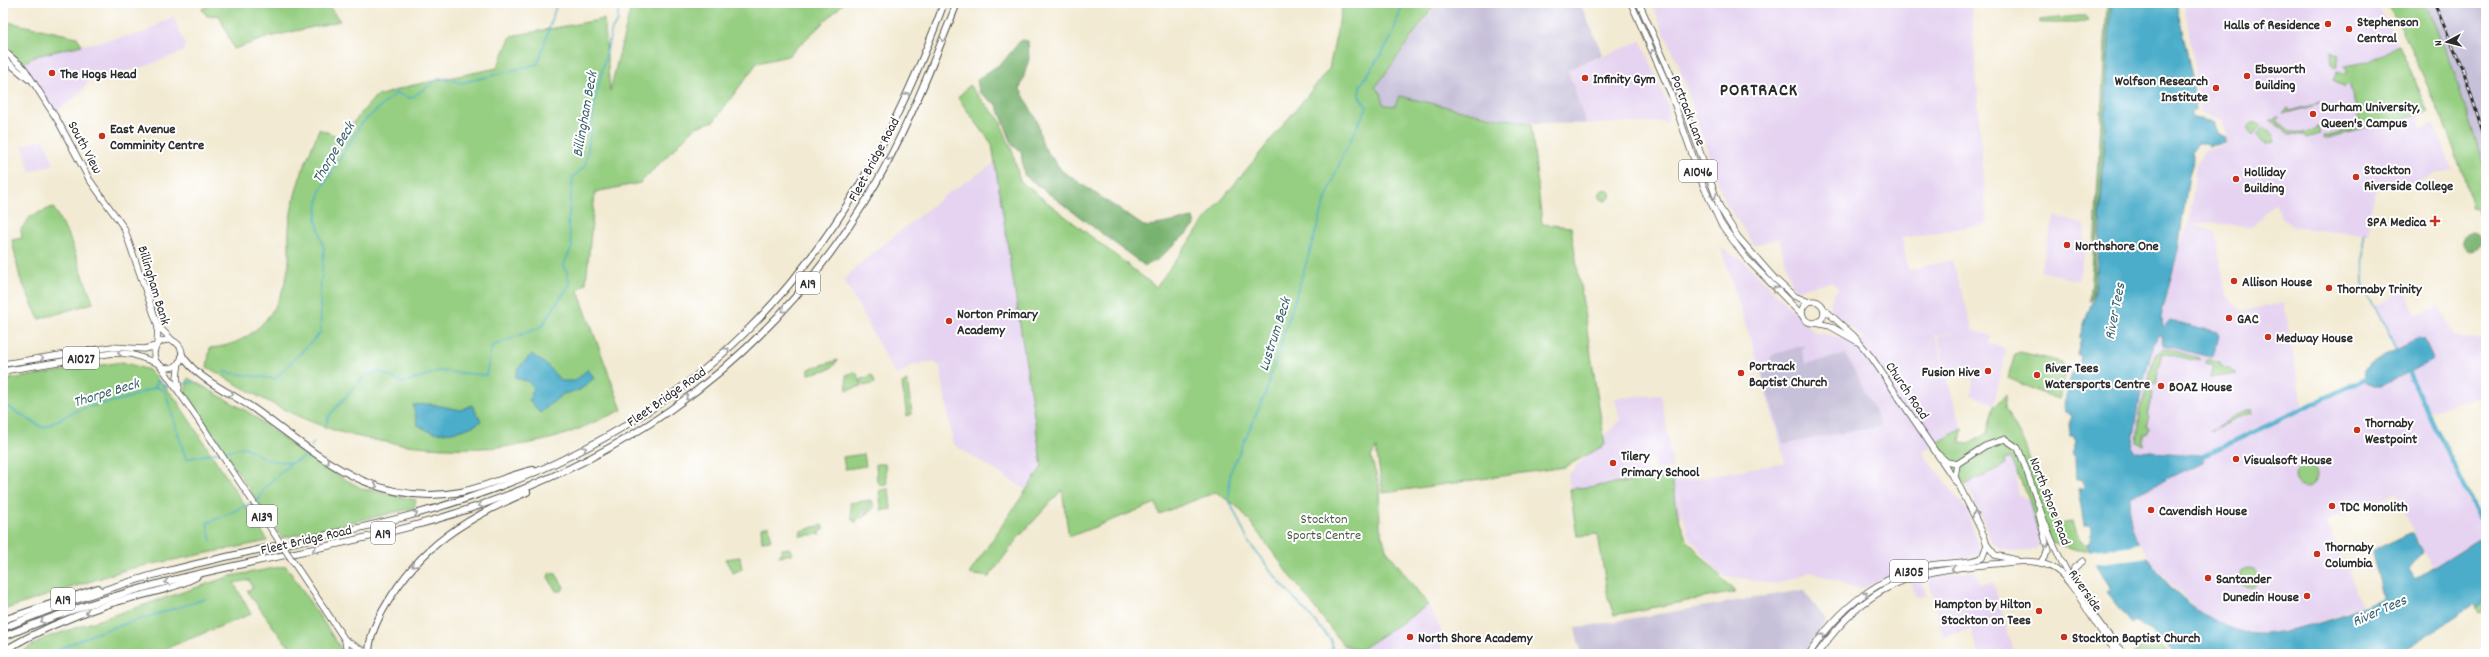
<svg xmlns="http://www.w3.org/2000/svg" width="2489" height="657" viewBox="0 0 2489 657" font-family="Dekko,sans-serif">
<rect width="100%" height="100%" fill="#fff"/>
<filter id="ink" filterUnits="userSpaceOnUse"><feTurbulence type="fractalNoise" baseFrequency=".025" numOctaves="2"/><feDisplacementMap in="SourceGraphic" scale="8" xChannelSelector="R" yChannelSelector="G"/><feConvolveMatrix kernelMatrix="1 2 1 2 8 2 1 2 1" color-interpolation-filters="sRGB"/></filter>
<filter id="wash" filterUnits="userSpaceOnUse"><feTurbulence type="fractalNoise" baseFrequency=".012" numOctaves="4" result="noise"/><feDisplacementMap in="SourceGraphic" scale="16" xChannelSelector="R" yChannelSelector="G"/><feGaussianBlur stdDeviation="0.9" result="paint"/><feColorMatrix in="noise" values="0 0 0 0 0 0 0 0 0 0 0 0 0 0 0 0 0 1.4 0 .05"/><feComposite in="paint" operator="in"/></filter>
<g filter="url(#wash)">
<rect width="100%" height="100%" fill="#f2ead2"/>
<g fill="#e5d3f1">
<path d="M1651,3H1971L1987,224L1902,238L1908,270L1952,260L1973,330L1991,336L1989,344L2001,346L2006,351L1994,404L1971,395L1973,379L1945,367L1938,336L1958,332L1935,335L1962,429L1922,452L1966,509L1981,553L1976,556L1915,564L1861,589L1810,572L1776,584L1721,575L1688,535L1677,487L1682,515L1578,535L1568,475L1620,420L1615,398L1661,395L1673,468L1654,470L1653,459L1645,460L1647,475L1674,472L1676,482L1785,462L1762,375L1721,248L1742,260L1815,333L1867,341L1832,311L1830,302L1838,288L1831,282L1797,289L1792,286L1779,238L1754,245L1725,202L1678,63Z"/>
<path d="M2184,3H2374L2385,17L2403,54L2429,112L2417,115L2422,129L2434,124L2453,169L2434,173L2420,181L2374,192L2367,235L2292,227L2282,217L2275,203L2251,227L2209,222L2191,224L2215,232L2226,295L2242,311L2284,303L2303,409L2365,380L2366,382L2409,372L2431,361L2420,338L2396,350L2387,327L2374,307L2405,291L2416,316L2439,306L2455,337L2486,340V398L2457,401L2428,414L2486,531L2484,537L2434,568L2422,551L2396,492L2326,522L2343,560L2345,559L2361,607L2289,631L2271,634L2242,632L2230,629L2199,611L2149,561L2142,550L2132,526L2130,499L2135,451L2132,447L2136,413L2154,342L2159,334L2162,337L2161,341L2218,334L2169,320L2164,328L2160,325L2178,250L2189,223L2196,166L2204,151L2228,144L2222,120L2199,112L2195,67Z"/>
<path d="M173,16L185,44L183,52L143,67L91,79L78,95L54,113L31,82L14,67L3,77V48L24,63L36,56L82,45L144,33Z"/>
<path d="M1641,41L1669,108L1667,122L1586,124L1568,70Z"/>
<path d="M44,139L54,164L30,172L23,146Z"/>
<path d="M1012,152L1049,470L1031,493L953,444L940,366L933,362L915,364L896,376L844,280L856,267L944,196Z"/>
<path d="M2055,216L2085,225L2084,253L2078,281L2040,270Z"/>
<path d="M2011,458L2017,472V494L2029,500L2040,540L2037,549L2015,552L2002,549L1992,542L1973,497L1965,485L2005,465L2004,460Z"/>
<path d="M1976,571L1979,585L1993,582L2014,654H1979L1972,629L1943,637L1928,578Z"/>
<path d="M1917,580L1923,582L1926,595L1916,598L1911,581Z"/>
<path d="M1428,605L1440,628L1442,654H1344L1343,645L1360,650Z"/>
</g>
<g fill="#c7c0d9">
<path d="M1438,3H1580L1603,55L1568,70L1586,124L1523,123L1399,96L1395,106L1384,105L1381,93L1375,88Z"/>
<path d="M2425,3H2486V173L2450,60Z"/>
<path d="M1804,345L1802,351L1805,364L1846,354L1882,426L1783,444L1762,373L1772,355Z"/>
<path d="M1803,590L1827,621L1804,654H1581L1575,628Z"/>
</g>
<g fill="#96cf82" stroke="#607d56">
<path d="M211,3H332L330,8L340,21L269,37L234,49L219,15L207,16L202,9Z"/>
<path d="M632,3H844L788,56L757,63L714,121L696,127L640,183L595,192L586,283L578,291L622,410C603,418 585,427 566,434C500,458 381,450 317,424C278,409 243,388 207,367L210,348C257,345 284,306 289,262C290,252 288,241 289,231C289,220 292,207 295,195C300,173 311,151 319,129L347,140L353,123L375,97L409,86L497,68L511,36L604,19L610,91Z"/>
<path d="M1343,3H1436L1375,88L1381,93L1384,105L1395,106L1399,96L1492,117L1531,123L1542,224L1571,227L1605,445L1565,467L1383,493L1376,448L1371,457L1379,485L1380,527L1386,549L1428,605L1360,650L1343,645L1240,509L1216,492L1159,514L1156,503L1069,537L1062,490L1018,538L989,577L969,574L1042,467L992,144L958,98L969,85L999,119L1013,153L1020,181L1156,287L1206,219L1329,69Z"/>
<path d="M2386,3H2425L2450,60L2486,173V227L2475,207L2472,208C2461,160 2441,116 2421,71C2410,48 2401,24 2386,3Z"/>
<path d="M2077,16H2086L2089,20L2077,23H2040V20Z"/>
<path d="M3,21L77,37L82,45L36,56L24,63L3,48Z"/>
<path d="M2399,45L2429,112L2324,139L2323,136L2361,127L2349,83L2345,87L2333,80L2337,72L2344,74L2347,72L2344,66L2368,62Z"/>
<path d="M2331,52L2340,54L2336,68L2332,66Z"/>
<path d="M2321,103L2319,104L2283,114L2288,108L2289,111Z"/>
<path d="M2280,117L2277,120C2287,135 2301,134 2316,129L2317,126L2320,134L2307,138L2305,135L2289,134L2270,120Z"/>
<path d="M2253,122L2261,125L2252,136L2247,128Z"/>
<path d="M2263,127L2273,136L2275,143L2265,144L2256,136Z"/>
<circle cx="1605" cy="195" r="5.5"/>
<path d="M53,207L70,239L93,303L39,319L20,278L12,240L22,238L21,229L31,216Z"/>
<path d="M2164,348L2199,358V360L2193,359L2192,360L2163,353L2155,385L2152,384L2150,392L2153,393L2147,415L2149,416L2146,426L2149,427L2147,434H2144V445L2137,441L2140,413L2155,354Z"/>
<path d="M2020,352L2062,362L2066,371L2059,399C2043,395 2025,385 2008,378L2015,354Z"/>
<path d="M838,360L830,369L809,374V369Z"/>
<path d="M2206,360L2220,363V365L2237,374L2211,378L2214,366L2205,364Z"/>
<path d="M122,362L149,370L175,398L268,541L128,569L3,610V380Z"/>
<path d="M856,372L862,386L847,390L846,375Z"/>
<path d="M872,375L875,383L864,386L860,380Z"/>
<path d="M188,378L250,413L320,466L363,489L416,500L414,508L282,538L185,393Z"/>
<path d="M907,381L912,414L907,416L902,384Z"/>
<path d="M2006,395L2005,408L2024,443L2042,494L2046,495L2047,502L2059,524L2073,522L2079,539L2089,550H2078L2040,540L2029,500L2011,458L2004,460L2005,465L1965,485L1937,443L1962,429L1960,442L1971,443L1987,433L1994,406Z"/>
<path d="M2252,410L2251,415L2250,413L2210,431L2243,412Z"/>
<path d="M864,454L866,466L845,469L843,457Z"/>
<path d="M876,464H885L887,484L880,485L877,482Z"/>
<circle cx="2306" cy="476" r="11"/>
<path d="M1672,477L1678,516L1686,539L1735,592L1614,615L1608,598L1598,534L1577,536L1570,489Z"/>
<path d="M889,489L891,509L882,511L879,493L880,490Z"/>
<path d="M871,500L855,523V520H852L850,503Z"/>
<path d="M873,501V509L861,519L872,501Z"/>
<path d="M822,525L824,530L820,531L821,534L800,536L801,531Z"/>
<path d="M769,526L771,540L762,541L761,528Z"/>
<path d="M789,548L793,554L779,556L782,549Z"/>
<path d="M740,557L742,569L733,573L725,559Z"/>
<path d="M286,566L342,650V654H299L283,640L247,591L253,588L249,580L234,583L251,614L152,654H18L45,638L231,576Z"/>
<circle cx="2249" cy="578" r="9"/>
<path d="M550,572L556,574L564,587L562,591H556L548,577Z"/>
<path d="M2486,597V611L2479,614L2475,605Z"/>
<path d="M2155,644L2172,654H2133L2142,646L2149,650Z"/>
</g>
<g fill="#78b270" stroke="#526e4e">
<path d="M2107,3H2111L2100,213L2092,299L2089,301L2095,234Z"/>
<path d="M1021,40L1028,41L1029,59L1020,89L1037,121L1043,146L1062,171L1145,227L1193,218L1195,226L1157,260L1145,266L1024,175L1021,151L1013,146L997,105L979,92L977,79L1002,63Z"/>
<circle cx="2472" cy="241" r="9"/>
</g>
<g fill="#4badca" stroke="#3b6c7a">
<path d="M2111,3H2176L2192,76L2195,111H2191V116L2213,122L2217,133L2226,138V143L2209,146L2206,143H2198L2192,151L2194,159L2189,175L2178,250L2161,317L2162,328L2169,320L2217,332L2219,336L2213,356L2210,357L2163,345L2162,335H2158L2154,343L2142,386L2132,447L2135,451L2201,455L2204,461L2131,496C2128,502 2130,511 2131,517C2137,567 2207,631 2256,634C2284,636 2359,611 2384,598L2372,554L2374,550L2410,533H2413L2422,552L2409,569L2415,579L2486,534V598L2482,600L2484,603L2478,608L2475,605L2398,654H2177L2135,620L2131,623L2107,593L2111,590L2086,544L2090,542L2091,528L2088,525H2084L2078,489L2084,488L2083,480H2076L2075,457L2072,453L2076,443L2075,436H2070L2069,423L2072,415L2065,412L2063,404L2072,373H2079L2081,368L2079,367L2081,356L2077,355L2081,339L2079,338L2093,299L2099,249Z"/>
<path d="M2420,338L2424,339L2433,358L2431,361L2381,386H2375L2366,382L2364,371L2370,363Z"/>
<path d="M532,354L548,366L561,381H575L588,369L594,378L580,390L563,394L540,413L529,400L534,388L527,381L515,378L518,368Z"/>
<path d="M430,404L461,410L472,405L481,421C471,430 442,436 429,431C425,430 422,427 418,425L413,405Z"/>
</g>
<path fill="#f2ead2" d="M2141,544L2149,557L2093,564L2087,551Z"/>
<g fill="none" stroke-linecap="round" stroke-linejoin="round">
<g stroke="#4badca" stroke-width="1.5">
<path d="M2363,233L2364,290L2387,327L2397,350"/>
<path d="M224,372L275,379L321,332L320,295L324,249L316,219L320,191L361,124L396,93L411,98L440,78L462,83L538,64L557,3"/>
<path d="M182,384L195,382"/>
<path d="M156,387L165,391L186,459L245,447L268,460L291,463"/>
<path d="M3,404L43,428L77,410L128,398L156,387V380L168,387"/>
<path d="M326,424L329,416L364,376L379,371L403,383L439,371L486,375L492,346L541,327L570,284L564,264L572,247L568,223L573,177L585,166L597,92L612,29L618,21V3"/>
<path d="M311,447L314,442"/>
<path d="M211,541L207,523L259,500L264,488L291,463L303,458L308,450"/>
<path d="M48,654L96,633L205,599"/>
<path d="M1333,654L1331,640L1279,581L1249,543L1229,500L1230,473L1266,392L1326,199L1342,157L1367,107L1359,96L1360,86L1391,39L1403,3"/>
</g>
<g stroke="#4badca" stroke-width="4.5">
<path d="M2406,367L2486,531"/>
<path d="M2197,459L2369,377"/>
</g>
</g>
</g>
<g filter="url(#ink)">
<g fill="none" stroke-linecap="round" stroke-linejoin="round">
<g stroke="#494844" stroke-width="7">
<g id="major">
<path d="M1631,3L1671,94L1703,185L1721,224L1746,258L1803,316"/>
<path d="M1639,3L1679,93L1720,208L1738,237L1775,279L1794,296L1809,302"/>
<path d="M3,50L24,68L58,121L89,179L124,228L158,326L157,345"/>
<path d="M3,58L28,79"/>
<circle cx="1813" cy="312" r="11"/>
<path d="M1824,309L1854,336L1872,358L1956,482"/>
<path d="M1816,323L1830,326L1858,342"/>
<path d="M158,326L172,340"/>
<circle cx="168" cy="354" r="14"/>
<path d="M3,364L112,347L144,349L156,346"/>
<path d="M160,365L199,421"/>
<path d="M3,371L113,353L131,354L157,363"/>
<path d="M179,388L177,377L179,362"/>
<path d="M1938,454L1947,462L1957,464"/>
<path d="M1957,464L1985,446L2005,439L2018,448C2031,480 2040,514 2054,545C2068,578 2100,630 2126,654"/>
<path d="M2039,514L2048,551L2041,562"/>
<path d="M1987,545L1995,555L2016,560"/>
<path d="M2073,579L2074,568L2083,561"/>
<path d="M326,611L345,640L347,654"/>
<path d="M345,640L369,654"/>
<path d="M1809,654C1837,610 1879,575 1931,565C1948,562 1967,564 1982,558L1987,545L1984,536L1955,477L1957,464"/>
<path d="M1817,654C1870,582 1908,572 1993,564C2015,562 2036,557 2055,569C2076,582 2097,633 2119,654"/>
</g>
</g>
<g stroke="#494844" stroke-width="8">
<g id="highway">
<path d="M182,355C198,381 233,393 257,411C321,457 374,508 461,492C486,487 509,475 533,470"/>
<path d="M3,620L98,588"/>
<path d="M3,628C57,606 111,586 168,571C247,550 329,537 408,516C691,441 846,272 944,3"/>
<path d="M3,637C59,613 117,594 177,579C254,560 332,547 409,527C604,475 757,376 865,202C903,140 930,71 957,3"/>
<path d="M3,651C37,631 72,616 109,604C138,595 169,591 196,577"/>
<path d="M369,654C369,636 377,620 386,605C421,545 465,519 527,492"/>
</g>
</g>
<use href="#major" stroke="#fff" stroke-width="5.5"/>
<use href="#highway" stroke="#fff" stroke-width="6"/>
<g stroke="#2b2b2b" stroke-width="3">
<path id="rail" d="M2434,3L2463,69L2486,142"/>
</g>
<use href="#rail" stroke="#fff" stroke-width="1.5" stroke-dasharray="4.5" stroke-linecap="butt"/>
<g stroke="#494844" stroke-width="7" stroke-linecap="butt">
<path id="major-bridge" d="M199,421L326,611"/>
</g>
<use href="#major-bridge" stroke="#fff" stroke-width="5.5"/>
</g>
<defs><path id="oneway-chevron" d="M-2-3.5L2.5 0L-2 3.5" fill="none" stroke-width="1.6" stroke-linecap="round" stroke-linejoin="round"/></defs>
<g stroke="#a0a0a0">
<use href="#oneway-chevron" transform="translate(943 39) rotate(111)"/>
<use href="#oneway-chevron" transform="translate(1653 52) rotate(-114)"/>
<use href="#oneway-chevron" transform="translate(907 95) rotate(-66)"/>
<use href="#oneway-chevron" transform="translate(889 158) rotate(118)"/>
<use href="#oneway-chevron" transform="translate(1714 196) rotate(68)"/>
<use href="#oneway-chevron" transform="translate(1775 289) rotate(-136)"/>
<use href="#oneway-chevron" transform="translate(784 310) rotate(133)"/>
<use href="#oneway-chevron" transform="translate(727 350) rotate(-42)"/>
<use href="#oneway-chevron" transform="translate(120 353) rotate(180)"/>
<use href="#oneway-chevron" transform="translate(41 358) rotate(-9)"/>
<use href="#oneway-chevron" transform="translate(231 394) rotate(32)"/>
<use href="#oneway-chevron" transform="translate(688 398) rotate(143)"/>
<use href="#oneway-chevron" transform="translate(584 449) rotate(-26)"/>
<use href="#oneway-chevron" transform="translate(327 462) rotate(33)"/>
<use href="#oneway-chevron" transform="translate(375 486) rotate(19)"/>
<use href="#oneway-chevron" transform="translate(481 505) rotate(162)"/>
<use href="#oneway-chevron" transform="translate(415 514) rotate(-16)"/>
<use href="#oneway-chevron" transform="translate(1975 514) rotate(-116)"/>
<use href="#oneway-chevron" transform="translate(2046 545) rotate(78)"/>
<use href="#oneway-chevron" transform="translate(315 550) rotate(167)"/>
<use href="#oneway-chevron" transform="translate(414 565) rotate(132)"/>
<use href="#oneway-chevron" transform="translate(1954 569) rotate(172)"/>
<use href="#oneway-chevron" transform="translate(167 582) rotate(165)"/>
<use href="#oneway-chevron" transform="translate(1865 594) rotate(-34)"/>
<use href="#oneway-chevron" transform="translate(88 612) rotate(161)"/>
<use href="#oneway-chevron" transform="translate(43 621) rotate(159)"/>
<use href="#oneway-chevron" transform="translate(1822 636) rotate(-53)"/>
</g>
</g>
<g fill="#c8321e" stroke="#fff" stroke-width="1.5">
<circle cx="2328" cy="24" r="4"/>
<circle cx="2349" cy="29" r="4"/>
<circle cx="52" cy="73" r="4"/>
<circle cx="2247" cy="76" r="4"/>
<circle cx="1585" cy="78" r="4"/>
<circle cx="2216" cy="88" r="4"/>
<circle cx="2313" cy="114" r="4"/>
<circle cx="102" cy="136" r="4"/>
<circle cx="2356" cy="177" r="4"/>
<circle cx="2236" cy="179" r="4"/>
<path d="M2433 215h4v4h4v4h-4v4h-4v-4h-4v-4h4z"/>
<circle cx="2067" cy="245" r="4"/>
<circle cx="2234" cy="281" r="4"/>
<circle cx="2329" cy="288" r="4"/>
<circle cx="2229" cy="318" r="4"/>
<circle cx="949" cy="321" r="4"/>
<circle cx="2268" cy="337" r="4"/>
<circle cx="1988" cy="371" r="4"/>
<circle cx="1741" cy="373" r="4"/>
<circle cx="2037" cy="375" r="4"/>
<circle cx="2161" cy="386" r="4"/>
<circle cx="2357" cy="430" r="4"/>
<circle cx="2236" cy="459" r="4"/>
<circle cx="1613" cy="463" r="4"/>
<circle cx="2332" cy="506" r="4"/>
<circle cx="2151" cy="510" r="4"/>
<circle cx="2317" cy="554" r="4"/>
<circle cx="2208" cy="578" r="4"/>
<circle cx="2307" cy="596" r="4"/>
<circle cx="2039" cy="611" r="4"/>
<circle cx="1410" cy="637" r="4"/>
<circle cx="2064" cy="637" r="4"/>
</g>
<g text-anchor="middle" stroke-width="4" stroke-linejoin="round" paint-order="stroke">
<g fill="#fff" stroke="#6b6b6b" stroke-width="1">
<rect x="1679" y="160" width="38" height="22" rx="3"/>
<rect x="796" y="272" width="24" height="22" rx="3"/>
<rect x="63" y="347" width="36" height="22" rx="3"/>
<rect x="247" y="505" width="30" height="22" rx="3"/>
<rect x="371" y="522" width="24" height="22" rx="3"/>
<rect x="1890" y="560" width="38" height="22" rx="3"/>
<rect x="51" y="588" width="24" height="22" rx="3"/>
</g>
<g font-size="13" font-weight="bold" fill="#2b2b2b">
<text x="1698" y="176">A1046</text>
<text x="808" y="288">A19</text>
<text x="81" y="363">A1027</text>
<text x="262" y="521">A139</text>
<text x="383" y="538">A19</text>
<text x="1909" y="576">A1305</text>
<text x="63" y="604">A19</text>
</g>
<g font-size="14" font-weight="bold" fill="#2b2b2b" stroke="#fff" text-anchor="start">
<text x="2357" y="26">Stephenson<tspan x="2357" dy="16">Central</tspan></text>
<text x="2320" y="29" text-anchor="end">Halls of Residence</text>
<text x="2255" y="73">Ebsworth<tspan x="2255" dy="16">Building</tspan></text>
<text x="60" y="78">The Hogs Head</text>
<text x="1593" y="83">Infinity Gym</text>
<text x="2208" y="85" text-anchor="end">Wolfson Research<tspan x="2208" dy="16">Institute</tspan></text>
<text x="2321" y="111">Durham University,<tspan x="2321" dy="16">Queen's Campus</tspan></text>
<text x="110" y="133">East Avenue<tspan x="110" dy="16">Comminity Centre</tspan></text>
<text x="2364" y="174">Stockton<tspan x="2364" dy="16">Riverside College</tspan></text>
<text x="2244" y="176">Holliday<tspan x="2244" dy="16">Building</tspan></text>
<text x="2426" y="226" text-anchor="end">SPA Medica</text>
<text x="2075" y="250">Northshore One</text>
<text x="2242" y="286">Allison House</text>
<text x="2337" y="293">Thornaby Trinity</text>
<text x="957" y="318">Norton Primary<tspan x="957" dy="16">Academy</tspan></text>
<text x="2237" y="323">GAC</text>
<text x="2276" y="342">Medway House</text>
<text x="1749" y="370">Portrack<tspan x="1749" dy="16">Baptist Church</tspan></text>
<text x="2045" y="372">River Tees<tspan x="2045" dy="16">Watersports Centre</tspan></text>
<text x="1980" y="376" text-anchor="end">Fusion Hive</text>
<text x="2169" y="391">BOAZ House</text>
<text x="2365" y="427">Thornaby<tspan x="2365" dy="16">Westpoint</tspan></text>
<text x="1621" y="460">Tilery<tspan x="1621" dy="16">Primary School</tspan></text>
<text x="2244" y="464">Visualsoft House</text>
<text x="2340" y="511">TDC Monolith</text>
<text x="2159" y="515">Cavendish House</text>
<text x="2325" y="551">Thornaby<tspan x="2325" dy="16">Columbia</tspan></text>
<text x="2216" y="583">Santander</text>
<text x="2299" y="601" text-anchor="end">Dunedin House</text>
<text x="2031" y="608" text-anchor="end">Hampton by Hilton<tspan x="2031" dy="16">Stockton on Tees</tspan></text>
<text x="1418" y="642">North Shore Academy</text>
<text x="2072" y="642">Stockton Baptist Church</text>
</g>
<g font-size="14" fill="#2b2b2b" stroke="#fff">
<text transform="translate(1689 110) rotate(69)" y="5">Portrack Lane</text>
<text transform="translate(86 147) rotate(62)" y="5">South View</text>
<text transform="translate(873 159) rotate(-62)" y="5">Fleet Bridge Road</text>
<text transform="translate(155 285) rotate(73)" y="5">Billingham Bank</text>
<text transform="translate(1908 390) rotate(56)" y="5">Church Road</text>
<text transform="translate(666 396) rotate(-35)" y="5">Fleet Bridge Road</text>
<text transform="translate(2051 501) rotate(69)" y="5">North Shore Road</text>
<text transform="translate(306 539) rotate(-13)" y="5">Fleet Bridge Road</text>
<text transform="translate(2086 590) rotate(55)" y="5">Riverside</text>
</g>
<g font-size="14" fill="#4b5c45" stroke="#fff">
<text x="1324" y="523">Stockton<tspan x="1324" dy="16">Sports Centre</tspan></text>
</g>
<g font-size="15" font-style="italic" fill="#385f6b" stroke="#fff">
<text transform="translate(584 114) rotate(-80)" y="5">Billingham Beck</text>
<text transform="translate(333 152) rotate(-59)" y="5">Thorpe Beck</text>
<text transform="translate(2114 311) rotate(-79)" y="5">River Tees</text>
<text transform="translate(1274 334) rotate(-72)" y="5">Lustrum Beck</text>
<text transform="translate(106 392) rotate(-17)" y="5">Thorpe Beck</text>
<text transform="translate(2379 610) rotate(-24)" y="5">River Tees</text>
</g>
<g font-size="18" font-weight="bold" letter-spacing="1" fill="#2b2b2b" stroke="#fff">
<text x="1759" y="95">PORTRACK</text>
</g>
</g>
<rect width="2489" height="657" fill="none" stroke="#fff" stroke-width="16"/>
<g transform="translate(2447 42) rotate(263)" stroke="#ffffff" stroke-width="3" paint-order="stroke">
<path d="M0-3L7 15L0 10L-7 15Z" fill="#2b2b2b"/>
<text y="-6" font-size="11" font-weight="bold" text-anchor="middle" fill="#2b2b2b">N</text>
</g>
</svg>
